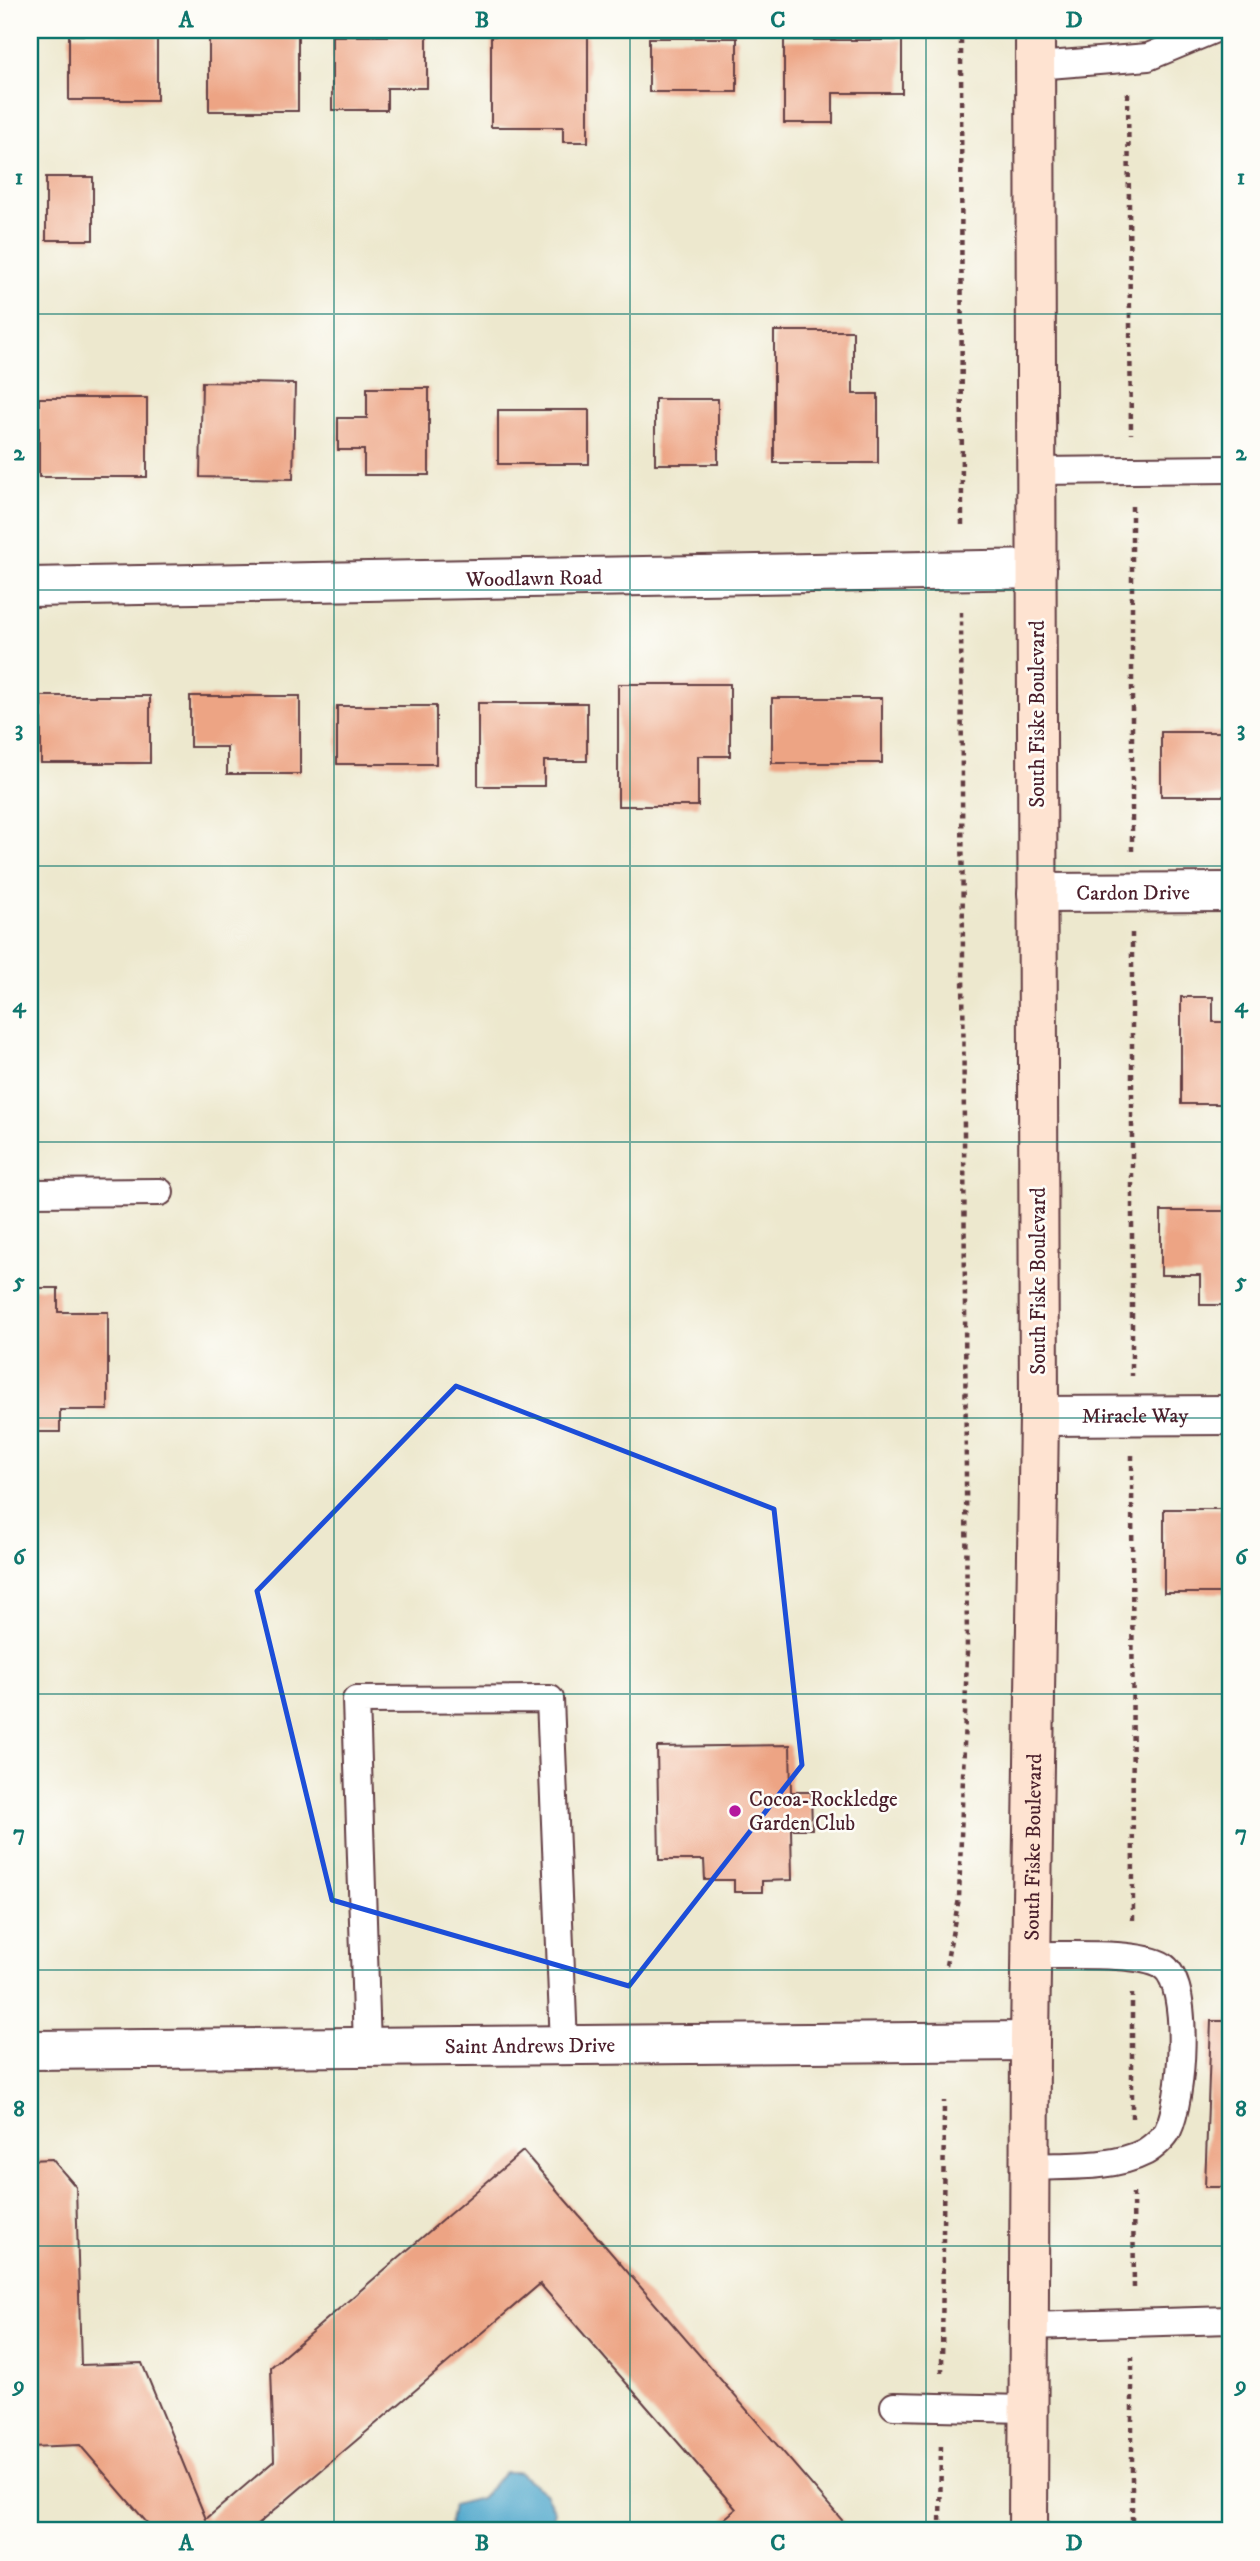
<svg xmlns="http://www.w3.org/2000/svg" width="1260" height="2561" viewBox="0 0 1260 2561" font-family="'IM FELL DW Pica',serif">
<rect width="100%" height="100%" fill="#fdfcf7"/>
<filter id="ink" filterUnits="userSpaceOnUse"><feTurbulence type="fractalNoise" baseFrequency=".0143" numOctaves="2"/><feDisplacementMap in="SourceGraphic" scale="14" xChannelSelector="R" yChannelSelector="G"/><feConvolveMatrix kernelMatrix="1 2 1 2 8 2 1 2 1" color-interpolation-filters="sRGB"/></filter>
<filter id="wash" filterUnits="userSpaceOnUse"><feTurbulence type="fractalNoise" baseFrequency=".00686" numOctaves="4" result="noise"/><feDisplacementMap in="SourceGraphic" scale="28" xChannelSelector="R" yChannelSelector="G"/><feGaussianBlur stdDeviation="1.57" result="paint"/><feColorMatrix in="noise" values="0 0 0 0 0 0 0 0 0 0 0 0 0 0 0 0 0 1.4 0 .05"/><feComposite in="paint" operator="in"/></filter>
<g filter="url(#wash)">
<rect width="100%" height="100%" fill="#ede8ce"/>
<path fill="#4fa7cc" stroke="#4c637c" stroke-width="2" d="M505,2472H518L545,2493L555,2511L551,2526L540,2531H453L450,2523L453,2505L480,2498Z"/>
<g id="blocks">
<g fill="#eda484">
<rect x="209" y="33" width="89" height="78"/>
<rect x="69" y="35" width="88" height="65"/>
<path d="M332,36H427V88H387V110H332Z"/>
<path d="M491,36H588V142H563V127H491Z"/>
<rect x="649" y="38" width="88" height="54"/>
<path d="M784,40H902V93H833V123H784Z"/>
<rect x="46" y="177" width="47" height="63"/>
<path d="M774,331H853V394H878V463H774Z"/>
<path d="M202,382L295,384L293,479L200,477Z"/>
<path d="M367,388H429V475H364V450H338V418H367Z"/>
<rect x="39" y="398" width="108" height="79"/>
<rect x="655" y="399" width="63" height="65"/>
<rect x="498" y="410" width="91" height="54"/>
<path d="M618,684H730V756H698V806H618Z"/>
<rect x="41" y="696" width="109" height="67"/>
<path d="M190,696H300V774H227V747H190Z"/>
<rect x="772" y="698" width="110" height="65"/>
<path d="M478,703H587V761H544V786H478Z"/>
<rect x="337" y="706" width="99" height="58"/>
<rect x="1161" y="732" width="69" height="64"/>
<path d="M1181,997H1213V1022H1230V1104H1181Z"/>
<path d="M1161,1211H1230V1305H1200V1275H1161Z"/>
<path d="M30,1288H58V1312H108V1410H60V1432H30Z"/>
<rect x="1164" y="1509" width="66" height="84"/>
<path d="M790,1745L791,1792H811L812,1829H791L792,1880L762,1881V1892H734V1880H705L704,1860H659L657,1747Z"/>
<path d="M1211,2021H1230V2187H1205Z"/>
<path d="M523,2151L848,2527L843,2531H710L736,2509L540,2284L250,2531H154L80,2445L30,2447V2160L52,2159L76,2187L81,2365L142,2363L206,2519L274,2461L271,2367Z"/>
</g>
</g>
</g>
<g filter="url(#ink)">
<use href="#blocks" fill-opacity="0" stroke="#623d43" stroke-width="2"/>
<g fill="none" stroke-linecap="round" stroke-linejoin="round">
<g stroke="#623d43" stroke-width="30">
<g id="lane">
<path d="M1036,66L1148,57L1213,30"/>
<path d="M1037,471L1230,469"/>
<path d="M30,1193L160,1192"/>
<path d="M367,2047L356,1700L550,1699L564,2045"/>
<path d="M1029,2167C1065,2165 1112,2169 1145,2152C1152,2148 1165,2137 1168,2130C1182,2102 1192,1985 1163,1966C1138,1951 1063,1956 1031,1955"/>
<path d="M1029,2326L1230,2320"/>
<path d="M894,2406L1029,2409"/>
</g>
</g>
<g stroke="#623d43" stroke-width="42">
<g id="street">
<path id="s1" d="M30,587L1037,569"/>
<path id="s2" d="M1037,893L1230,892"/>
<path id="s3" d="M1039,1416L1230,1415"/>
<path id="s4" d="M30,2050L1030,2041"/>
</g>
</g>
<g stroke="#623d43" stroke-width="42">
<g id="secondary">
<path id="s5" d="M1028,2531L1030,2041L1039,1416L1035,30"/>
</g>
</g>
<g stroke="#623d43" stroke-width="4.5" stroke-dasharray="5 5" stroke-linecap="butt">
<path d="M961,30L962,529"/>
<path d="M1128,93L1131,434"/>
<path d="M1132,506V851"/>
<path d="M1132,933V1376"/>
<path d="M1132,1455L1133,1922"/>
<path d="M946,1965L959,1899L967,1654L961,612"/>
<path d="M1132,2118V1994"/>
<path d="M1133,2193L1134,2289"/>
<path d="M942,2373L944,2101"/>
<path d="M940,2531L941,2441"/>
<path d="M1132,2531V2357"/>
</g>
<use href="#lane" stroke="#fff" stroke-width="26"/>
<use href="#street" stroke="#fff" stroke-width="38"/>
<use href="#secondary" stroke="#fee3d1" stroke-width="38"/>
</g>
</g>
<path fill="none" stroke="#1d4ed8" stroke-width="5" stroke-linejoin="round" d="M456,1386L774,1509L802,1765L629,1986L332,1900L257,1591Z"/>
<path fill="none" stroke="#0f766e" stroke-width="2" stroke-opacity="0.55" d="M334,30V2531M630,30V2531M926,30V2531M30,314H1230M30,590H1230M30,866H1230M30,1142H1230M30,1418H1230M30,1694H1230M30,1970H1230M30,2246H1230"/>
<circle fill="#b5179e" stroke="#fdfcf7" stroke-width="2.5" cx="735" cy="1811" r="7"/>
<g text-anchor="middle" stroke-width="5" stroke-linejoin="round" paint-order="stroke">
<g font-size="21" fill="#4a1f2b" stroke="#fdfcf7">
<text dy="7" stroke="none"><textPath href="#s1" startOffset="504">Woodlawn Road</textPath></text>
<text transform="translate(1037 714) rotate(-90)" y="7">South Fiske Boulevard</text>
<text dy="7" stroke="none"><textPath href="#s2" startOffset="96">Cardon Drive</textPath></text>
<text transform="translate(1038 1281) rotate(-90)" y="7">South Fiske Boulevard</text>
<text dy="7" stroke="none"><textPath href="#s3" startOffset="96">Miracle Way</textPath></text>
<text dy="7" stroke="none"><textPath href="#s5" startOffset="684">South Fiske Boulevard</textPath></text>
<text dy="7" stroke="none"><textPath href="#s4" startOffset="500">Saint Andrews Drive</textPath></text>
</g>
<g font-size="21" fill="#4a1f2b" stroke="#fdfcf7" text-anchor="start">
<text x="749" y="1806">Cocoa-Rockledge<tspan x="749" dy="24">Garden Club</tspan></text>
</g>
</g>
<rect width="1260" height="2561" fill="none" stroke="#fdfcf7" stroke-width="77"/>
<rect x="38" y="38" width="1184" height="2484" fill="none" stroke="#0f766e" stroke-width="2.5"/>
<g font-size="23" text-anchor="middle" font-weight="bold" fill="#0f766e">
<text x="186" y="27">A</text>
<text x="482" y="27">B</text>
<text x="778" y="27">C</text>
<text x="1074" y="27">D</text>
<text x="19" y="184">1</text>
<text x="1241" y="184">1</text>
<text x="19" y="460">2</text>
<text x="1241" y="460">2</text>
<text x="19" y="736">3</text>
<text x="1241" y="736">3</text>
<text x="19" y="1012">4</text>
<text x="1241" y="1012">4</text>
<text x="19" y="1288">5</text>
<text x="1241" y="1288">5</text>
<text x="19" y="1564">6</text>
<text x="1241" y="1564">6</text>
<text x="19" y="1840">7</text>
<text x="1241" y="1840">7</text>
<text x="19" y="2116">8</text>
<text x="1241" y="2116">8</text>
<text x="19" y="2392">9</text>
<text x="1241" y="2392">9</text>
<text x="186" y="2550">A</text>
<text x="482" y="2550">B</text>
<text x="778" y="2550">C</text>
<text x="1074" y="2550">D</text>
</g>
</svg>
